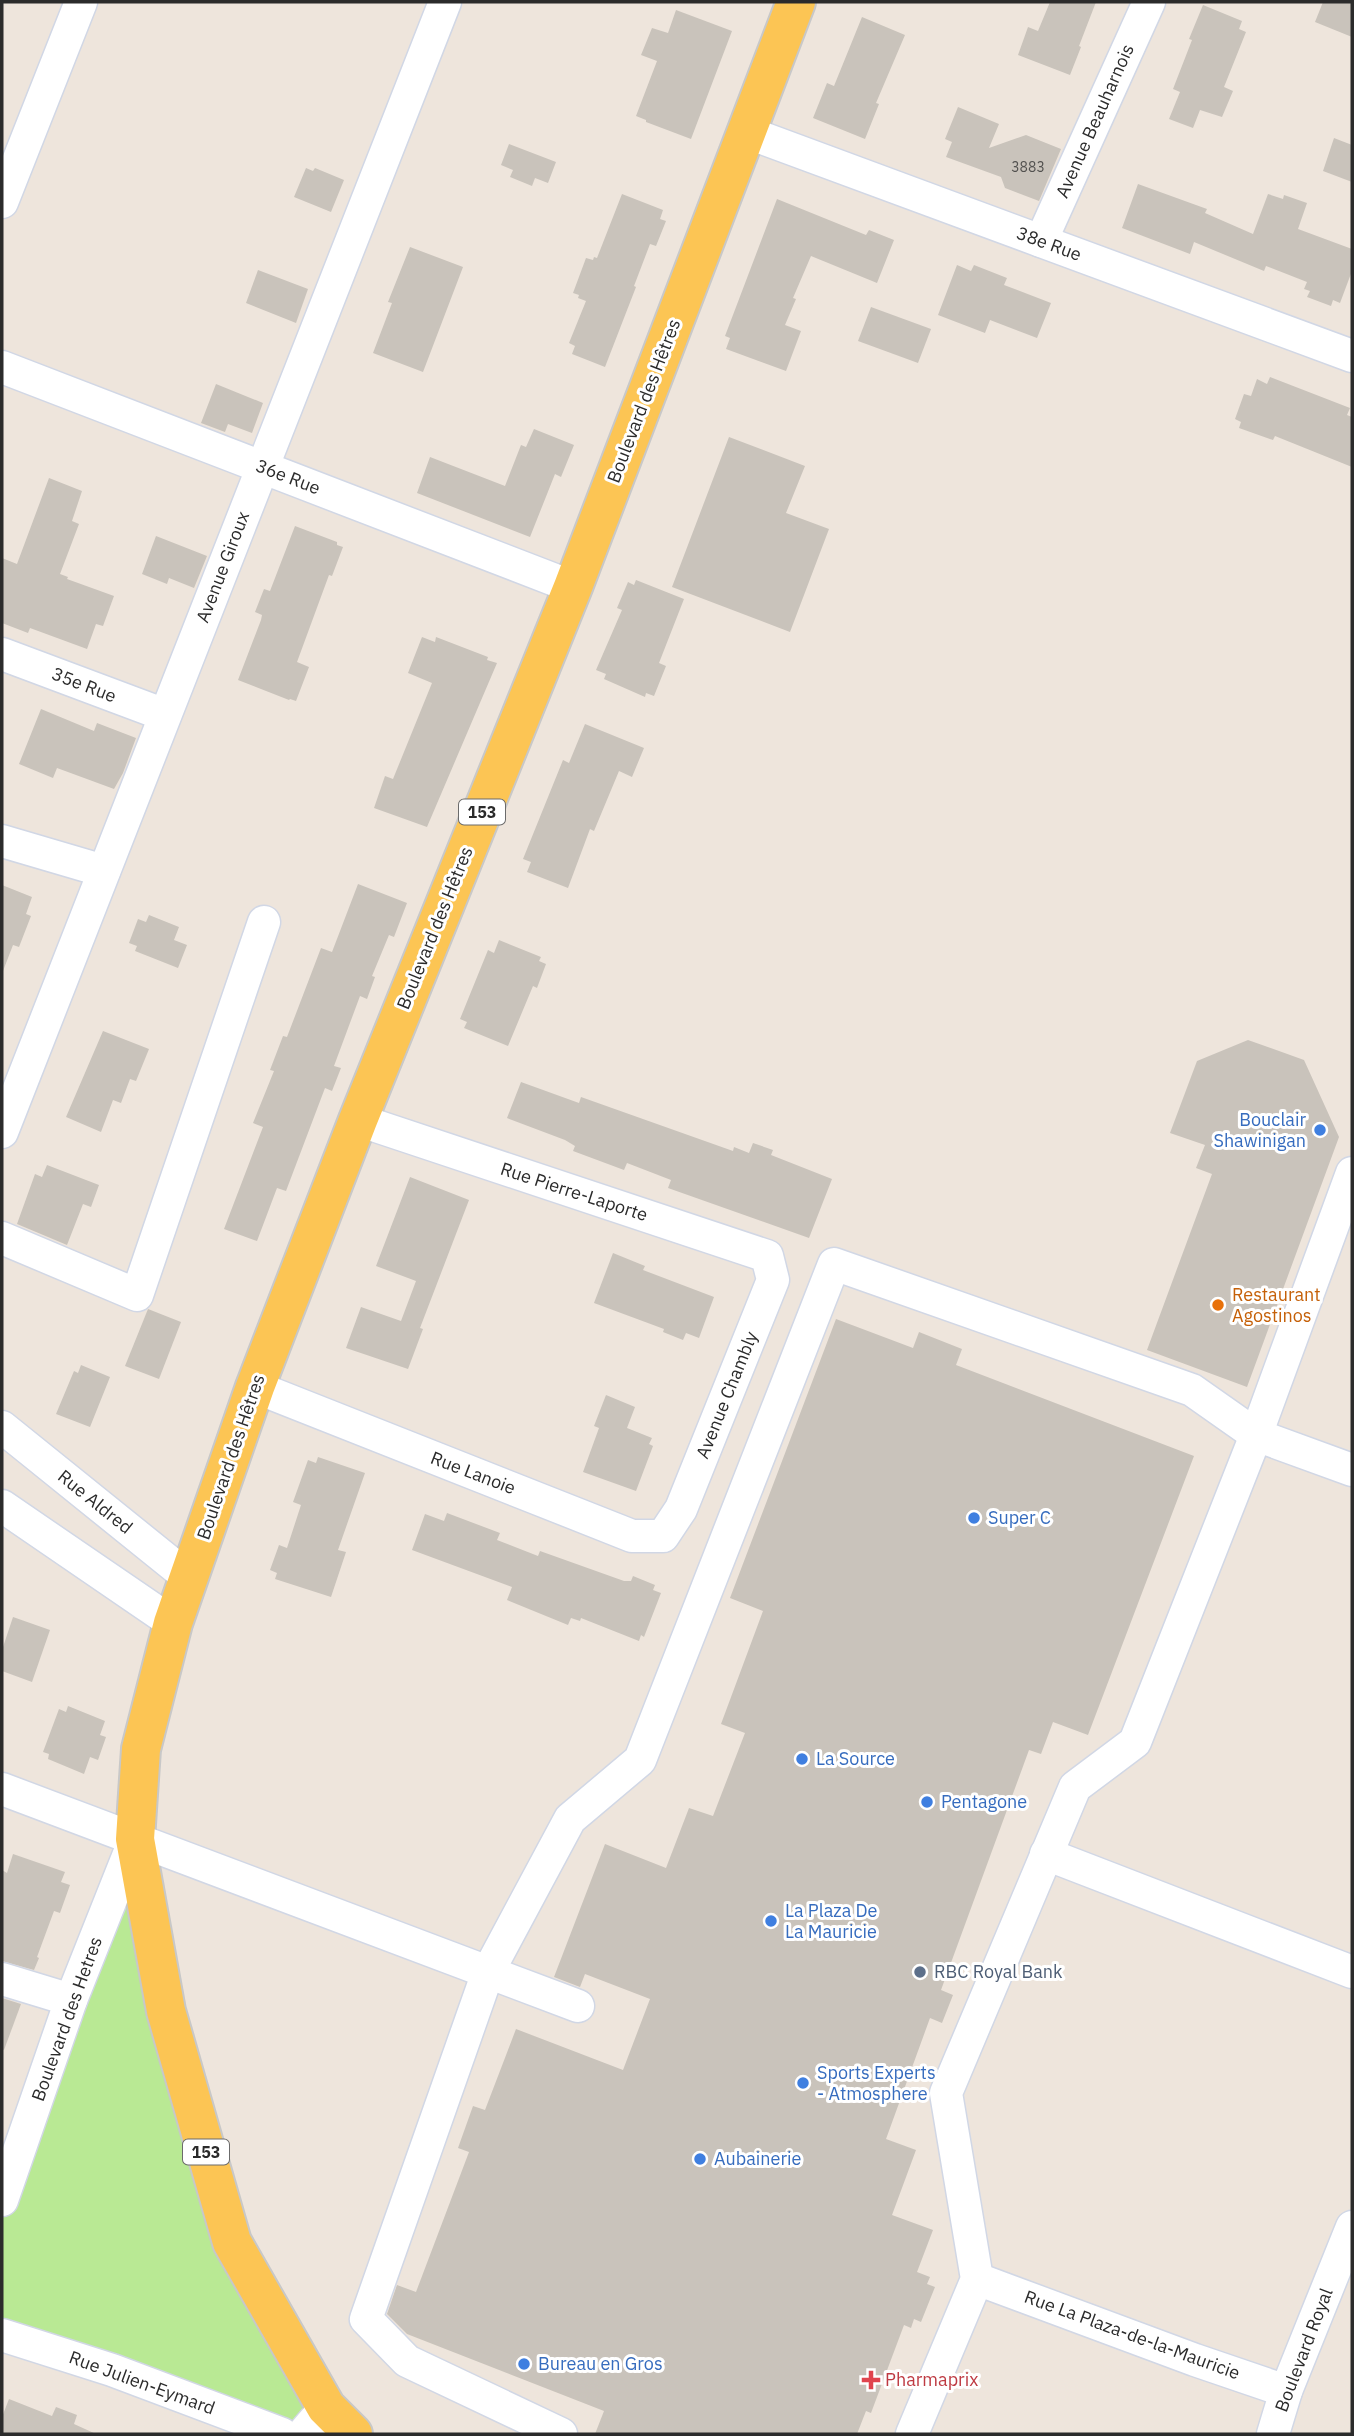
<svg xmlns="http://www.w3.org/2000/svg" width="1354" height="2436" viewBox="0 0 1354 2436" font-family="'IBM Plex Sans',sans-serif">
<rect width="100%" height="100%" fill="#eee5dc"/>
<path fill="#b9e994" d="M135,1839L232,2242L326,2407L303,2434L2,2336V2200Z"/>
<g fill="#c9c3bb">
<path d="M1050,2H1096L1079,46L1081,47L1070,75L1018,55L1028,27L1038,31Z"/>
<path d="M1323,2H1352V37L1315,22Z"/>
<path d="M1203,5L1242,21L1239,29L1246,32L1224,87L1233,91L1222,117L1200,110L1193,128L1169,119L1180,92L1173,89L1192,40L1189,39Z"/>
<path d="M676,10L732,31L691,139L646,122V120L636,116L657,61L641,55L652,28L668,33Z"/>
<path d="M862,17L905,35L876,103L879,104L865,139L813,118L827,83L834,86Z"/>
<path d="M958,107L999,124L989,148L1026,135L1061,149L1039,201L1005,188L1001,177L946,157L952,142L945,139Z"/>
<path d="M1334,138L1352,145V182L1323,171Z"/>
<path d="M509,144L556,162L548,183L535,178L532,186L510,177L513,170L501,165Z"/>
<path d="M306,168L313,171L315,168L344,180L331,212L294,197Z"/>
<path d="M1138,184L1207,209L1205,213L1253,234L1268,194L1283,199L1284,195L1307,203L1298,229L1352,249V271L1340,303L1333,300L1331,306L1307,297L1310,291L1304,289L1307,282L1266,266L1264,271L1194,242L1190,254L1122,228Z"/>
<path d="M622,194L663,210L660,219L666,221L656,246L650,244L634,286L636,287L605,367L572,354L575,346L569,343L586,301L578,298L579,295L573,293L586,258L593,260L594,257L597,258Z"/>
<path d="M777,199L866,235L869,230L894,240L877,283L811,256L793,298L796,299L785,325L801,331L786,371L726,349L730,338L725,336Z"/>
<path d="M410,247L463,267L423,372L373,353L392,303L388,302Z"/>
<path d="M957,265L971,271L974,265L1007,278L1004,285L1051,303L1037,338L990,320L985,333L938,315Z"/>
<path d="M258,270L308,289L296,323L246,303Z"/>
<path d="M871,307L931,329L918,363L858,341Z"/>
<path d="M1270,377L1350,408L1347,415L1352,417V467L1275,436L1273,440L1239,428L1241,422L1235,419L1244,394L1251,396L1257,379L1267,384Z"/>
<path d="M216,384L263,403L252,433L228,424L225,432L201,423Z"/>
<path d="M534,429L574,445L561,477L555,474L530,537L417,493L430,457L505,486L521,445L526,447Z"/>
<path d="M729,437L805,466L786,513L829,529L790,632L672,587Z"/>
<path d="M49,478L82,491L72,521L79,524L60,574L68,577L67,579L114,596L103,626L96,624L87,649L30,628L28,633L2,623V558L17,564Z"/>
<path d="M295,526L337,542V545L343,547L332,576L329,575L297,662L309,667L296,701L290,699L289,700L238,680L261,620L262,615L255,612L264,589L270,591Z"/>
<path d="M156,536L207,556L194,588L169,578L167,584L142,574Z"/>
<path d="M636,580L684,599L659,663L666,666L654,696L646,693L645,697L604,679L606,674L596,670L622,610L617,608L628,582L634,585Z"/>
<path d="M422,637L435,642L436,637L488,657L487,660L497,663L427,827L374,808L385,776L393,779L432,683L408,673Z"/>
<path d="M41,709L94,731L97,723L136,738L123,773L114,789L57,768L53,778L19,764Z"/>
<path d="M585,724L644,748L632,777L619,771L594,831L590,829L568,888L527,872L531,862L523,859L563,760L569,763Z"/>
<path d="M358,884L407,903L394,937L389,935L372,976L375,977L367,999L360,996L334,1066L341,1068L332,1091L325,1088L286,1191L277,1188L257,1241L224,1229L263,1127L253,1123L274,1071L270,1070L283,1036L287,1037L321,948L332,952Z"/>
<path d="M2,885L32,897L26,914L31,916L19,947L13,945L3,971Z"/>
<path d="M149,915L179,927L174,940L187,945L178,968L135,951L137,946L129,943L138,919L146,922Z"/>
<path d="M499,940L541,957L539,961L546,964L537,988L533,986L508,1046L464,1028L467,1022L460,1019L488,950L494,953Z"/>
<path d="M103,1031L149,1049L136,1081L130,1079L121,1103L113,1100L101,1132L66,1117Z"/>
<path d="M1248,1040L1304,1060L1339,1137L1247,1387L1147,1350L1212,1174L1196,1168L1205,1145L1170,1133L1197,1061Z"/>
<path d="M521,1082L579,1103L581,1097L733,1151L734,1147L749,1153L753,1143L773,1150L771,1155L832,1179L809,1238L668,1188L671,1180L627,1163L624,1170L573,1151L575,1146L565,1140L507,1118Z"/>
<path d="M47,1165L99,1185L91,1207L83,1204L67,1245L17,1224L35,1174L42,1177Z"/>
<path d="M410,1177L469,1200L420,1328L423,1329L408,1369L346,1348L361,1307L401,1321L416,1281L376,1266Z"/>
<path d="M613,1253L645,1266L643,1270L714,1297L699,1338L686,1333L683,1340L663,1332L664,1329L594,1303Z"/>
<path d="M148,1309L181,1322L159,1379L125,1366Z"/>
<path d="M836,1319L913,1348L919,1332L962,1349L956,1365L1194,1456L1088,1735L1053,1722L1041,1754L1029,1750L941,1990L953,1995L942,2023L930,2018L886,2139L916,2150L892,2215L933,2230L917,2272L930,2277L927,2284L935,2287L921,2322L914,2319L911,2328L904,2325L871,2413L866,2411L857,2434H595L604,2411L407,2334L387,2314L397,2285L416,2292L469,2152L458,2148L473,2106L485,2110L516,2029L623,2070L650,1999L585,1974L580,1987L554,1977L605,1844L666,1868L689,1808L713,1816L745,1733L721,1724L763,1611L730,1598Z"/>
<path d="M81,1365L110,1377L90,1427L56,1414L74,1371L78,1373Z"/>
<path d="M606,1395L635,1407L627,1428L652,1438L649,1444L653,1446L636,1491L583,1472L599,1428L594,1426Z"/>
<path d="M318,1457L365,1473L338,1550L346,1552L331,1597L275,1579L277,1573L270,1570L279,1545L287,1548L301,1505L293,1502L308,1460L316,1463Z"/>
<path d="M447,1513L500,1533L497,1540L538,1556L540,1551L624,1581H631L633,1576L655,1585L653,1590L661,1593L644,1637L641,1635L639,1641L581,1618L580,1621L571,1618L568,1625L507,1600L512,1587L412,1550L425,1514L444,1521Z"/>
<path d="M13,1617L50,1630L32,1682L2,1671V1650Z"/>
<path d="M68,1706L105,1721L100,1735L106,1737L98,1760L90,1757L84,1774L48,1759L49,1754L43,1752L59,1709L66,1712Z"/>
<path d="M13,1854L65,1872L61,1882L70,1885L60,1913L54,1911L37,1957L39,1958L34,1970L2,1961V1870L7,1873Z"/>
<path d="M2,1998L21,2004L4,2050L2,2049Z"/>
<path d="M9,2399L52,2416L56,2407L77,2415L74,2424L96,2434H2V2417Z"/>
</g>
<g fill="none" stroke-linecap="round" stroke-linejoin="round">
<g stroke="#d1d7e5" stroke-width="35">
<g id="minor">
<path d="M746,132L1352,356"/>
<path d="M2,202L81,2"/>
<path d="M1041,241L1149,2"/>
<path d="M2,367L573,587"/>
<path d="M2,654L165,715"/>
<path d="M2,841L104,871"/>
<path d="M2,1132L445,2"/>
<path d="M2,1238L137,1295L264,922"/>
<path d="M255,1387L632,1536H663L681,1509L773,1280L767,1256L358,1120"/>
<path d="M2,1427L188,1577"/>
<path d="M2,1506L173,1623"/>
<path d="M2,1789L578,2006"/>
<path d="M1046,1854L1352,1972"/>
<path d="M2,1979L71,2000"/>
<path d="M2,2200L71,2000L135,1839"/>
<path d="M977,2279L1195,2360L1286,2391"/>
<path d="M2,2335L112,2370L282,2434"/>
<path d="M303,2434L326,2407"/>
<path d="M561,2434L407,2361L366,2319L488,1972L570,1819L640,1760L834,1264L1192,1390L1256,1435L1352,1470"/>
<path d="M912,2434L977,2279L946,2093L1075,1787L1135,1742L1256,1435L1352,1173"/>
<path d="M1273,2434L1286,2391L1352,2227"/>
</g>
</g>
<g stroke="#c8c8c8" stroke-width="42">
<path id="major" d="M353,2434L326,2407L232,2242L166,2011L135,1839L141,1749L173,1623L255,1387L358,1120L573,587L796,2"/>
</g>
<use href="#minor" stroke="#fff" stroke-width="32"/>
<use href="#major" stroke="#fcc554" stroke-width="38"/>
</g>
<g fill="#3f7fe0" stroke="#fff" stroke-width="2.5">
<circle cx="1320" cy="1130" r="7"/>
<circle cx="974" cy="1518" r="7"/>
<circle cx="802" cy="1759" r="7"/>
<circle cx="927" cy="1802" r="7"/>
<circle cx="771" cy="1921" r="7"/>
<circle cx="803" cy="2083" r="7"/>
<circle cx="700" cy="2159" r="7"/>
<circle cx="524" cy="2364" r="7"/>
</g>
<circle fill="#e8710a" stroke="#fff" stroke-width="2.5" cx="1218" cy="1305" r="7"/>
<circle fill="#5c6f8a" stroke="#fff" stroke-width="2.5" cx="920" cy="1972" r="7"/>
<path fill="#e0444e" stroke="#fff" stroke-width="2.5" d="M867.5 2369.5h7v7h7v7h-7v7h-7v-7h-7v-7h7z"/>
<g text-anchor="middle" stroke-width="6" stroke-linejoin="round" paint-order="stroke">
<g font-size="14" fill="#52514f">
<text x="1028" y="172">3883</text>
</g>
<g fill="#fff" stroke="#6b6b6b" stroke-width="2">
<rect x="459" y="799.5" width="46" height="25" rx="5"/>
<rect x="183" y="2139.5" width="46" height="25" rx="5"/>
</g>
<g font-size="16" font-weight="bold" fill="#2b2b2b">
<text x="482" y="818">153</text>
<text x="206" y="2158">153</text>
</g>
<g font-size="18" fill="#2b2b2b" stroke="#fff">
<text transform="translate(1095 121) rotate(-66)" y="6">Avenue Beauharnois</text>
<text transform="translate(1049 244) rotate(20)" y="6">38e Rue</text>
<text transform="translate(644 401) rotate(-69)" y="6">Boulevard des Hêtres</text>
<text transform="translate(288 477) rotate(21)" y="6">36e Rue</text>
<text transform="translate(223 567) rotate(-69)" y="6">Avenue Giroux</text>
<text transform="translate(84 685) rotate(21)" y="6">35e Rue</text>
<text transform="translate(435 928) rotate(-68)" y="6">Boulevard des Hêtres</text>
<text transform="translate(574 1192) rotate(18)" y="6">Rue Pierre-Laporte</text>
<text transform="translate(727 1395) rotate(-68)" y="6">Avenue Chambly</text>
<text transform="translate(231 1457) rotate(-71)" y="6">Boulevard des Hêtres</text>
<text transform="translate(473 1473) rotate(21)" y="6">Rue Lanoie</text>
<text transform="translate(95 1502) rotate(39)" y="6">Rue Aldred</text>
<text transform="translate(67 2019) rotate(-70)" y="6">Boulevard des Hetres</text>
<text transform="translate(1132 2335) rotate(20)" y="6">Rue La Plaza-de-la-Mauricie</text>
<text transform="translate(1304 2350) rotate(-69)" y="6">Boulevard Royal</text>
<text transform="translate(142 2383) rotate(20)" y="6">Rue Julien-Eymard</text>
</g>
<g font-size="18" fill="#366cbe" stroke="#fff" text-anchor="start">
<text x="1306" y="1126" text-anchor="end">Bouclair<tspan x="1306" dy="21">Shawinigan</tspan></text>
<text x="988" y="1524">Super C</text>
<text x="816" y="1765">La Source</text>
<text x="941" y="1808">Pentagone</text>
<text x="785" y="1917">La Plaza De<tspan x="785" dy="21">La Mauricie</tspan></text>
<text x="817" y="2079">Sports Experts<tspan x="817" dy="21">- Atmosphere</tspan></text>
<text x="714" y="2165">Aubainerie</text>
<text x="538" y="2370">Bureau en Gros</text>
</g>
<g font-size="18" fill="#c56008" stroke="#fff" text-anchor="start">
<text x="1232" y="1301">Restaurant<tspan x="1232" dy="21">Agostinos</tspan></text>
</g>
<g font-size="18" fill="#4e5e75" stroke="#fff" text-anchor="start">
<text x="934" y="1978">RBC Royal Bank</text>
</g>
<g font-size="18" fill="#be3a42" stroke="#fff" text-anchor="start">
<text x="885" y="2386">Pharmaprix</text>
</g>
</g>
<rect width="1354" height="2436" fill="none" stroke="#2b2b2b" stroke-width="7"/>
</svg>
